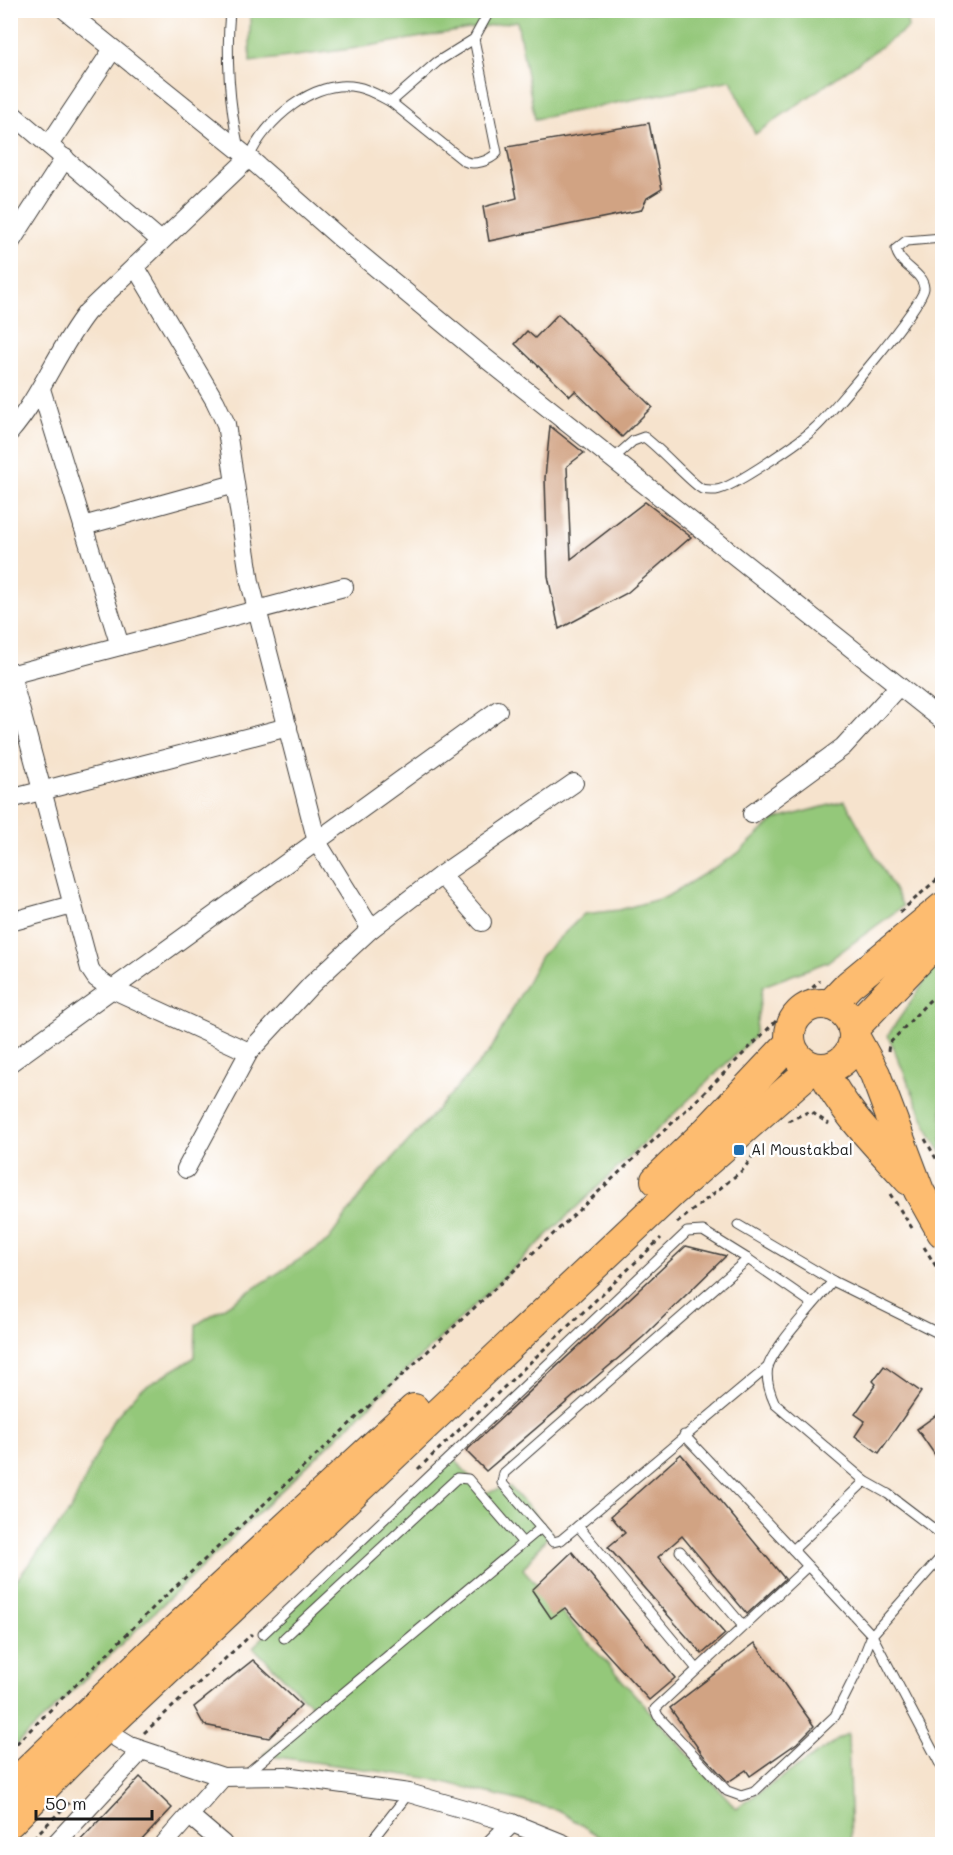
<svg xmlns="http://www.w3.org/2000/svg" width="953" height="1855" viewBox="0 0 953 1855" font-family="Mali,sans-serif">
<rect width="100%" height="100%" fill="#fff"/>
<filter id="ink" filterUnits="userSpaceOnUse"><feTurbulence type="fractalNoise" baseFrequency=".0167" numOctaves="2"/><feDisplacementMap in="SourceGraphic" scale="12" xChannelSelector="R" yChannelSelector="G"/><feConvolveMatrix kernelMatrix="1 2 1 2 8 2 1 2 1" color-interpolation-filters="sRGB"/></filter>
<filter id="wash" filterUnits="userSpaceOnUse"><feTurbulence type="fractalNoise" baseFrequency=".008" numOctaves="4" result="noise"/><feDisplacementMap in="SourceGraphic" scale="24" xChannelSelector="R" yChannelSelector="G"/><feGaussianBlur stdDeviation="1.35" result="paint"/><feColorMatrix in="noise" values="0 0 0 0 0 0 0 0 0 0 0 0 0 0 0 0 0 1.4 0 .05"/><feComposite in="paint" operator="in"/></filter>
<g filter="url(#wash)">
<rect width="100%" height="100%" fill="#f6e3cd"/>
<g fill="#94c87a" stroke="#58724b" stroke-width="1.5">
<path d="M906,10L908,28L755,134L731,80L535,119L517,21L351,49L250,62V11Z"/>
<path d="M845,801L903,906L827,962L763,986L754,1037L11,1750V1587L70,1511L113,1420L140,1390L195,1357L196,1325L327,1242L367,1187L490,1051L541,956L584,914L619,910L666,897L737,854L774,820Z"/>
<path d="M942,960V1154L930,1134L888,1035L933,969Z"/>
<path d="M450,1454L484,1493L510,1487L551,1532L523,1569L736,1808L848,1733L851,1844H611L558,1810L427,1778L263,1755L317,1711L253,1647Z"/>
</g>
<g id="blocks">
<g fill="#d1a383">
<path d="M649,123L662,189L647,198L641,210L489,241L483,207L517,198L507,147Z"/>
<path d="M558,314L652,407L622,437L575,391L570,396L515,344L527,331L535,338Z"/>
<path d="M550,426L584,453L567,466L571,559L645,502L691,537L627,593L559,629L548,576L545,478Z"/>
<path d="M686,1246L726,1256L643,1337L486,1471L466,1451Z"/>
<path d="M884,1366L921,1392L879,1453L855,1436L865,1421L855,1414L876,1384L873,1381Z"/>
<path d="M942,1411V1465L917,1429Z"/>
<path d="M681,1454L785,1579L747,1614L682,1536L658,1557L725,1634L702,1654L608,1547L625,1533L611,1516Z"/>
<path d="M572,1552L675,1678L649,1700L565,1608L551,1618L532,1590Z"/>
<path d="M755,1643L814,1726L797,1743L750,1776L746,1770L728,1782L703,1755L670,1708Z"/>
<path d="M253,1660L301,1705L269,1738L204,1725L194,1707Z"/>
<path d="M140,1777L172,1808L137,1845H76Z"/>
</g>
</g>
</g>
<g filter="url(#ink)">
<use href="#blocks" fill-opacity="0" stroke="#3d3a37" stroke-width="1.5"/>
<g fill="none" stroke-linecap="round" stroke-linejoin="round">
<g stroke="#3d3a37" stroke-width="11">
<g id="service">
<path d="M230,10C226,57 229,103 239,149"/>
<path d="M391,102L464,161C474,166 489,161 497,153L474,39"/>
<path d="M249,158C264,121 314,78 357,87C369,89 381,97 391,102L437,62L474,39L490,10"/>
<path d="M613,459L633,441L644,437C659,447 694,486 702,489C705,490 712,490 716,490C731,489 803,440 816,427C832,412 925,303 924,288C923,272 899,266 896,249L906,241L942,238"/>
<path d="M738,1225L833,1281L942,1335"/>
<path d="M833,1281C818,1300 774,1346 768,1367C765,1380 770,1393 775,1404L865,1481L888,1494L942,1535"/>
<path d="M768,1367L561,1540L553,1542L502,1483L504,1473L748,1259L813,1304"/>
<path d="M684,1435L793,1550L865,1481"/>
<path d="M578,1526L697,1669"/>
<path d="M793,1550L872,1635L942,1556"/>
<path d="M680,1551L743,1626"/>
<path d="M808,1566L655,1709L658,1716L727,1791L741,1796L754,1792L835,1716L859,1668L872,1635"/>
<path d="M263,1634L687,1232L703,1231L748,1259"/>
<path d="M872,1635L942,1768"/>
<path d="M284,1638L457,1478L468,1479L523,1543"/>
<path d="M245,1775L541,1528"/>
<path d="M369,1844L409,1793"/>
</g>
</g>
<g stroke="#3d3a37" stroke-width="20">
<g id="minor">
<path d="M65,10L249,158L339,237L484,357L942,720"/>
<path d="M10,112L161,241"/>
<path d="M49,145L113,49"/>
<path d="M10,243L65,158"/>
<path d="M135,266L215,401L226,424L250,582L317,842L371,929"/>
<path d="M41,389L120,646"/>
<path d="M10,432C42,395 57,350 87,312L249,158"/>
<path d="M83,526L235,484"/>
<path d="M10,671L90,969L96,978L112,989L249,1052"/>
<path d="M10,675L344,587"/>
<path d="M10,799L288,727"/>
<path d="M752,814L843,747L899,686"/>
<path d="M441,875L482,922"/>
<path d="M10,922L72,905"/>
<path d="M10,1063L498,710"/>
<path d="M186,1169L249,1052L312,984L371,929L441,875L574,783"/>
<path d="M97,1726L130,1746L223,1777L285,1776L409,1793L512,1823L564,1844"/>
<path d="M190,1816L223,1844"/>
<path d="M55,1844L141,1751"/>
<path d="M164,1844L223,1777"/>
<path d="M491,1844L512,1823"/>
</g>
</g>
<g stroke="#3d3a37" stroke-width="32">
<g id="trunk">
<circle cx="822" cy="1036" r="32"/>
<path d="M830,1005L849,985L942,908"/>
<path d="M853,1029L942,936"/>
<path d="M854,1036L875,1074L919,1191L942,1232"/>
<path d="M823,1070C843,1112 878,1145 909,1180"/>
<path d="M656,1180L708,1130L790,1043"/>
<path d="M10,1788L175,1630L414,1409"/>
<path d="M10,1822L73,1758L671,1193L813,1068"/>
</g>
</g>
<g stroke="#3d3a37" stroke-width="3" stroke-dasharray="4.5 4.5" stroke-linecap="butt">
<path d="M900,912L942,875"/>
<path d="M888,1051L889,1044L928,1002L942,990"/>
<path d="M788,1121L810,1111L829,1124"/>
<path d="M925,1139L942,1169"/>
<path d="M890,1194L914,1231"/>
<path d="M677,1223L744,1169L759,1146"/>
<path d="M924,1247L942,1276"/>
<path d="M418,1469L661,1238"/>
<path d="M144,1733L252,1634"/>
<path d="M10,1750L158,1603L700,1097L789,1008L820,981"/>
<path d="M27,1844L71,1801"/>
</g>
<use href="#service" stroke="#fff" stroke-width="9"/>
<use href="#minor" stroke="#fff" stroke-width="18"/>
<use href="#trunk" stroke="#fdbc70" stroke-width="30"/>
</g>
</g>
<rect fill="#1f6fb2" stroke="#fff" stroke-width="2" x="733" y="1144" width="12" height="12" rx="3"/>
<g text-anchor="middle" stroke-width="5" stroke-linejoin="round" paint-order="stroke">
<g font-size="15" fill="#1c1c1c" stroke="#fff" text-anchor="start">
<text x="751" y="1155">Al Moustakbal</text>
</g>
</g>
<rect width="953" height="1855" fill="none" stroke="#fff" stroke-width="36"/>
<path d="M36 1810v9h116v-9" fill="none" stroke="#1c1c1c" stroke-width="3"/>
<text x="45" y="1810" font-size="18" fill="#1c1c1c" stroke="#ffffff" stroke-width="4.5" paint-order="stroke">50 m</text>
</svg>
